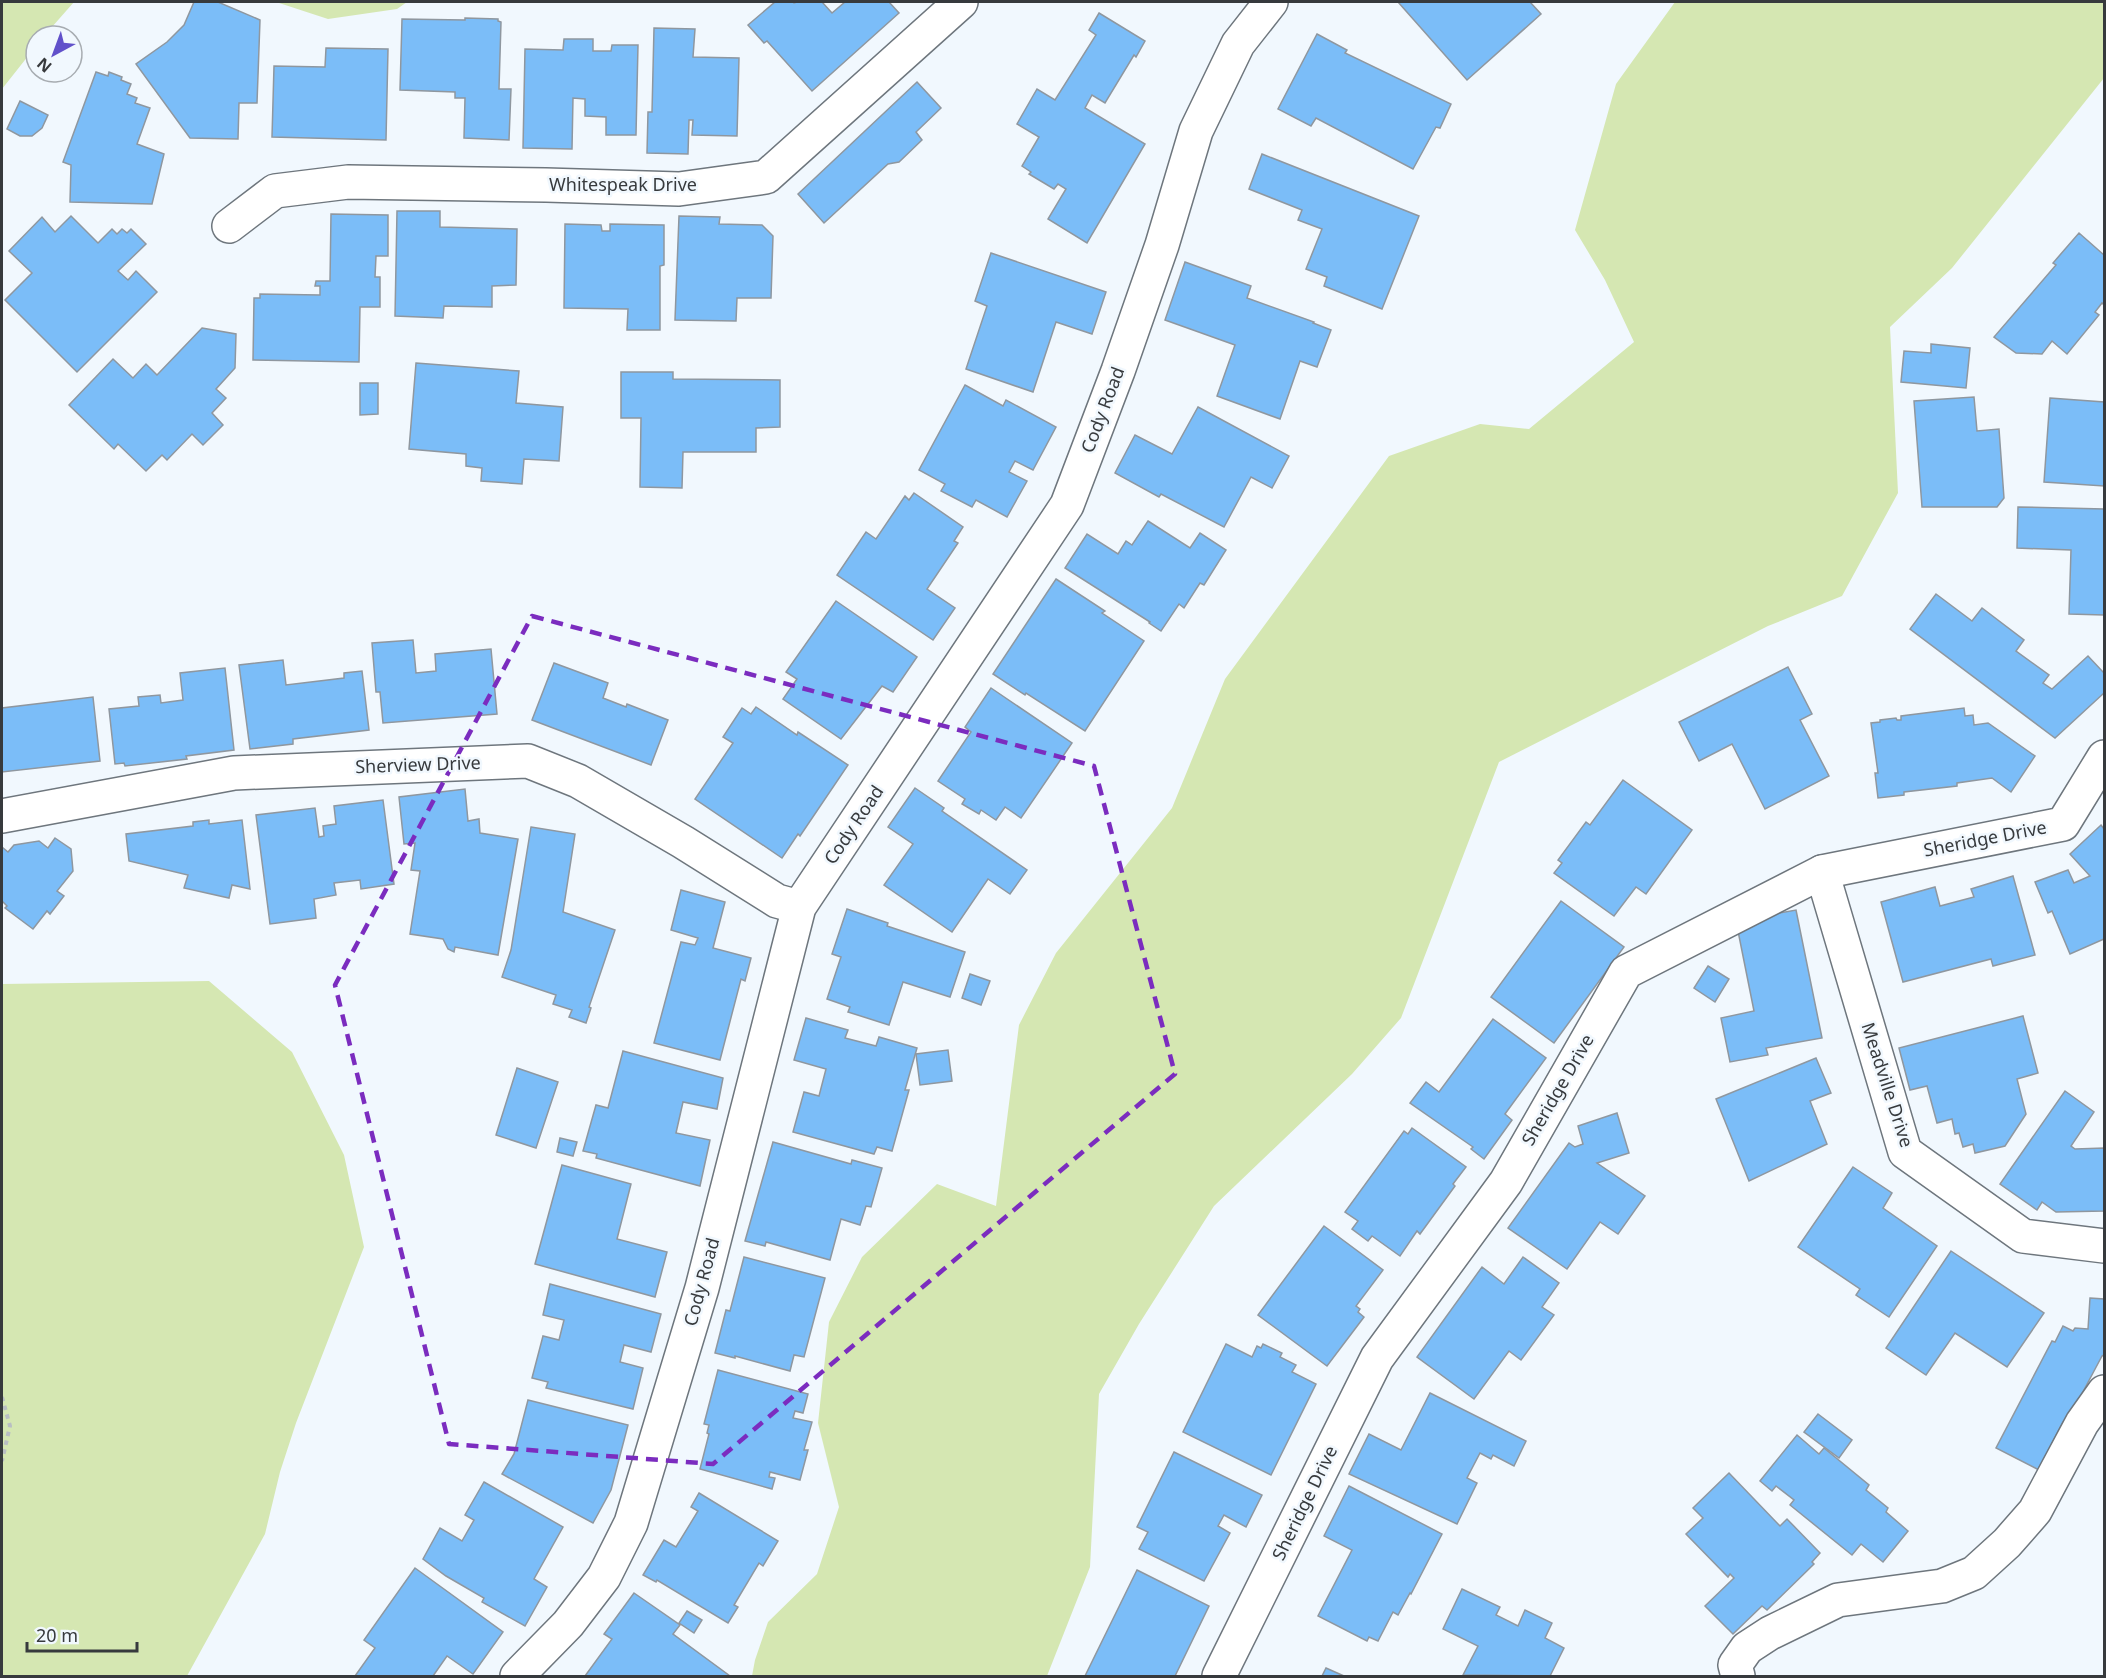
<svg xmlns="http://www.w3.org/2000/svg" width="2106" height="1678" viewBox="0 0 2106 1678" font-family="'Noto Sans',sans-serif">
<rect width="100%" height="100%" fill="#f1f8fe"/>
<g fill="#d5e7b2">
<path d="M2,2H74L44,36H36V46L2,89Z"/>
<path d="M276,2H407L397,9L328,19Z"/>
<path d="M1675,2H2104V78L1952,268L1890,327L1898,493L1842,596L1768,626L1499,762L1401,1018L1352,1074L1214,1206L1139,1324L1099,1394L1090,1567L1047,1676H752L755,1660L768,1622L817,1574L839,1507L818,1423L829,1322L862,1257L937,1184L996,1206L1019,1025L1056,953L1172,808L1225,679L1389,456L1480,424L1529,429L1634,342L1605,280L1575,230L1616,84Z"/>
<path d="M209,981L292,1052L344,1155L364,1247L296,1423L280,1472L265,1534L187,1676H2V984Z"/>
</g>
<g fill="#7bbdf8" stroke="#8f979f" stroke-width="1.5">
<path d="M194,2H218L260,20L257,103H239L238,139L190,138L136,64L167,42L184,25Z"/>
<path d="M775,2H793L794,3L797,2H822L832,13L845,2H889L899,13L812,91L767,41L764,43L748,25Z"/>
<path d="M1398,2H1530L1541,14L1467,80Z"/>
<path d="M1099,13L1145,41L1136,57L1134,55L1105,103L1092,95L1085,108L1145,144L1087,243L1048,219L1066,189L1058,184L1054,189L1029,174L1031,172L1022,166L1039,137L1017,124L1037,89L1055,100L1096,35L1089,30Z"/>
<path d="M465,18L498,19V21L501,22L499,89H511L509,140L464,138L465,98H455V92L400,90L402,19L465,20Z"/>
<path d="M654,28L695,29L693,57L739,58L737,136L692,135L693,120H689L688,154L647,153L648,112H652Z"/>
<path d="M1317,34L1347,50L1345,53L1451,104L1440,128L1436,127L1413,169L1316,118L1311,126L1278,109Z"/>
<path d="M564,39H593V51H611L612,45H638L636,135H606V117L585,116V99L573,98L572,149L523,148L525,49L563,50Z"/>
<path d="M326,48L388,49L386,140L272,137L274,66L325,67Z"/>
<path d="M96,72L108,76L109,72L122,77L121,80L131,84L127,94L137,98L135,103L150,108L137,144L164,154L152,204L70,202L71,165L63,162Z"/>
<path d="M917,82L941,108L916,132L922,140L899,162L888,164L824,223L798,194Z"/>
<path d="M20,101L48,115L42,128L32,136H20L7,129Z"/>
<path d="M1262,154L1419,216L1382,309L1324,286L1327,277L1306,269L1322,229L1298,220L1302,210L1249,189Z"/>
<path d="M397,211H440V227L517,229L516,285L492,286V307L444,306L443,318L395,316Z"/>
<path d="M331,214L388,215V256H376L375,277H380V307H360L359,362L253,360L254,298H260V294L320,295V286H315L316,281H330Z"/>
<path d="M71,216L98,243L112,229L117,234L122,229L127,233L131,229L146,244L118,271L128,280L136,271L157,292L77,372L5,300L32,273L9,251L42,217L55,232Z"/>
<path d="M679,216L720,217L719,224L762,225L773,236L771,298H737L736,321L675,320Z"/>
<path d="M565,224L601,225L602,231H610V224L664,225V265L660,266V330H627L628,309L564,308Z"/>
<path d="M2079,233L2104,255V305L2102,303L2095,312L2099,315L2067,354L2052,341L2042,354L2016,353L1994,337L2056,265L2053,263Z"/>
<path d="M991,253L1106,292L1092,334L1056,322L1033,392L966,369L987,306L975,301Z"/>
<path d="M1185,262L1251,286L1247,298L1314,322L1313,323L1331,330L1317,367L1300,361L1280,419L1217,396L1235,345L1165,320Z"/>
<path d="M202,328L236,334L235,368L216,389L226,398L212,413L223,425L203,445L192,434L167,460L162,455L146,471L118,444L114,449L69,405L113,359L133,378L146,364L157,375Z"/>
<path d="M1931,344L1970,348L1966,388L1901,382L1904,351L1931,353Z"/>
<path d="M416,363L519,371L516,403L563,407L559,461L524,459L522,484L481,481L482,468L466,466V454L409,449Z"/>
<path d="M621,372H673V379L780,380V427L756,428V452H683L682,488L640,487L641,418H621Z"/>
<path d="M360,383H378V414L360,415Z"/>
<path d="M965,385L1003,406L1006,400L1056,427L1033,470L1015,461L1009,472L1027,481L1007,517L976,500L972,507L941,491L945,484L919,470Z"/>
<path d="M1974,397L1977,431L1999,429L2004,498L1997,507H1922L1914,401Z"/>
<path d="M2050,398L2104,402V486L2044,482Z"/>
<path d="M1198,407L1289,456L1272,488L1251,477L1224,527L1161,494L1159,497L1115,473L1135,435L1172,454Z"/>
<path d="M914,493L963,527L954,541L958,543L927,589L955,608L933,640L837,575L866,532L876,539L905,496L909,500Z"/>
<path d="M2018,507L2104,509V615L2069,614L2071,550L2017,548Z"/>
<path d="M1148,521L1190,548L1200,533L1226,550L1204,585L1200,583L1184,608L1179,604L1161,631L1149,623L1150,622L1065,568L1087,534L1118,554L1126,541L1132,545Z"/>
<path d="M1056,579L1105,611L1102,613L1144,641L1085,731L1026,693L1025,695L993,674Z"/>
<path d="M1936,594L1972,621L1982,608L2024,640L2016,651L2049,675L2043,683L2052,689L2088,656L2104,673V693L2055,738L1910,629Z"/>
<path d="M836,601L917,657L893,692L882,686L841,739L783,699L797,679L786,672Z"/>
<path d="M413,640L416,673L436,671L435,654L491,649L497,714L383,723L380,692H376L372,643Z"/>
<path d="M283,660L286,685L344,678V673L362,671L369,730L293,739V744L250,749L239,665Z"/>
<path d="M554,663L608,683L603,698L626,707L627,704L668,720L651,765L532,720Z"/>
<path d="M1788,667L1812,714L1800,720L1829,776L1765,809L1732,744L1699,761L1679,722Z"/>
<path d="M225,668L234,750L186,756L187,759L125,766L124,763L115,764L109,709L139,706L138,697L160,695L161,703L183,700L180,673Z"/>
<path d="M991,688L1072,743L1021,818L1005,807L996,820L981,810L979,814L962,804L965,799L938,781L971,732L965,727Z"/>
<path d="M93,697L100,761L2,772V708Z"/>
<path d="M756,707L797,735L798,732L848,765L800,836L798,834L782,858L695,799L733,743L723,737L742,708L751,714Z"/>
<path d="M1964,708L1965,716L1973,715L1974,725L1988,723L2035,756L2011,792L1992,778L1957,783V786L1904,792V795L1878,798L1875,773H1878L1871,723L1880,722V720L1896,718L1897,720H1901V716Z"/>
<path d="M1623,780L1692,830L1646,894L1636,887L1614,916L1554,873L1562,863L1558,860L1586,822L1590,825Z"/>
<path d="M915,788L944,808L942,811L1027,870L1010,894L988,879L952,932L884,885L913,844L888,827Z"/>
<path d="M465,789L468,821L479,819L480,833L518,839L498,955L455,947L454,952L448,949L443,939L410,934L420,871L411,870L415,843L404,844L399,797Z"/>
<path d="M383,800L394,884L361,889L360,880L334,883L336,895L314,899L316,918L270,924L256,815L315,808L319,837L324,836L323,826L336,824L334,806Z"/>
<path d="M209,820V824L242,820L250,889L232,885L229,898L184,888L188,875L129,861L126,834L193,826V822Z"/>
<path d="M2101,825L2104,829V939L2070,954L2052,911L2048,913L2035,882L2068,870L2074,883L2090,876L2070,854Z"/>
<path d="M531,827L575,834L563,912L615,930L589,1007L591,1008L586,1023L569,1017L572,1010L553,1004L556,995L502,977L511,950Z"/>
<path d="M55,838L71,849L73,871L57,891L64,896L50,914L47,911L33,929L5,908L7,906L2,901V847L8,852L14,845L39,841L48,848Z"/>
<path d="M2013,876L2035,955L1993,966L1991,959L1903,982L1881,902L1935,887L1940,906L1974,897L1971,889Z"/>
<path d="M681,890L725,902L713,948L751,958L745,981L741,979L720,1060L654,1043L681,942L695,945L698,938L671,930Z"/>
<path d="M1561,901L1624,947L1554,1043L1491,997Z"/>
<path d="M847,909L888,923L887,926L965,952L950,997L903,982L889,1025L848,1012L850,1007L827,999L841,957L832,954Z"/>
<path d="M1796,910L1822,1038L1766,1048L1768,1055L1730,1062L1721,1018L1754,1011L1736,921Z"/>
<path d="M1708,966L1729,979L1715,1002L1694,988Z"/>
<path d="M970,974L990,981L981,1005L962,998Z"/>
<path d="M2023,1016L2038,1073L2017,1079L2026,1114L2005,1146L1975,1153L1973,1144L1963,1147L1959,1133L1955,1134L1952,1119L1937,1123L1927,1086L1910,1090L1899,1048Z"/>
<path d="M806,1018L848,1030L845,1038L876,1046L879,1037L917,1048L905,1090H909L892,1151L877,1147L874,1154L793,1132L804,1092L819,1096L826,1069L794,1060Z"/>
<path d="M1493,1019L1546,1058L1505,1114L1512,1120L1484,1159L1471,1149L1473,1147L1410,1103L1426,1082L1439,1092Z"/>
<path d="M948,1050L952,1081L920,1085L916,1054Z"/>
<path d="M623,1051L723,1078L717,1109L683,1102L676,1133L710,1140L700,1186L596,1158L597,1154L583,1151L596,1105L608,1108Z"/>
<path d="M1816,1058L1831,1093L1810,1101L1827,1144L1749,1181L1716,1099Z"/>
<path d="M517,1068L558,1082L536,1148L496,1135Z"/>
<path d="M2065,1091L2094,1112L2071,1146L2075,1149L2104,1148V1211L2056,1212L2042,1202L2037,1210L2000,1184Z"/>
<path d="M1617,1113L1629,1153L1597,1163L1645,1196L1618,1234L1600,1222L1567,1269L1508,1228L1569,1143L1575,1147L1583,1144L1578,1126Z"/>
<path d="M1412,1128L1466,1167L1453,1184L1455,1186L1420,1234L1417,1231L1400,1256L1372,1236L1368,1241L1352,1229L1358,1221L1345,1212L1404,1131L1408,1134Z"/>
<path d="M560,1138L577,1142L573,1156L557,1152Z"/>
<path d="M773,1142L851,1164L852,1160L882,1168L871,1207L866,1206L860,1225L841,1219L830,1260L766,1242L765,1246L745,1241Z"/>
<path d="M562,1165L631,1184L617,1239L667,1252L655,1297L535,1264Z"/>
<path d="M1853,1167L1892,1193L1883,1208L1937,1246L1889,1317L1856,1295L1860,1289L1798,1247Z"/>
<path d="M1324,1226L1383,1270L1356,1306L1360,1309L1358,1312L1364,1317L1327,1366L1258,1315Z"/>
<path d="M1951,1251L2044,1313L2007,1367L1955,1333L1926,1375L1886,1348Z"/>
<path d="M744,1257L825,1278L804,1357L794,1355L790,1371L735,1356V1358L715,1353L726,1310L730,1311Z"/>
<path d="M1523,1257L1559,1283L1542,1307L1554,1315L1521,1360L1509,1351L1474,1399L1417,1357L1482,1267L1504,1284Z"/>
<path d="M550,1284L661,1314L651,1352L624,1345L620,1362L643,1368L633,1409L546,1388L548,1382L532,1378L543,1336L559,1340L564,1320L543,1315Z"/>
<path d="M2090,1298L2104,1299V1355L2102,1356L2068,1420L2063,1422L2048,1451L2050,1456L2039,1470L1996,1448L2052,1341L2055,1342L2063,1326L2073,1331L2075,1328L2088,1329Z"/>
<path d="M1226,1344L1252,1357L1257,1346L1261,1348L1263,1344L1282,1353L1280,1357L1296,1365L1292,1372L1316,1384L1271,1475L1183,1432Z"/>
<path d="M718,1370L808,1394L803,1413L795,1411L793,1418L812,1422L804,1450H808L800,1480L770,1472L769,1477L775,1478L772,1489L700,1469L709,1434L707,1433L709,1425L704,1424Z"/>
<path d="M1430,1393L1526,1441L1514,1466L1493,1455L1491,1459L1480,1453L1467,1478L1477,1483L1457,1524L1349,1474L1369,1434L1401,1450Z"/>
<path d="M528,1400L628,1425L611,1490L593,1523L502,1474L514,1454Z"/>
<path d="M1818,1414L1852,1440L1839,1458L1804,1432Z"/>
<path d="M1797,1435L1819,1454L1824,1448L1869,1485L1866,1490L1888,1508L1886,1512L1908,1531L1883,1562L1861,1544L1852,1555L1790,1505L1794,1500L1776,1486L1772,1491L1760,1481Z"/>
<path d="M1174,1452L1262,1495L1246,1527L1224,1515L1218,1526L1230,1533L1204,1581L1139,1549L1148,1532L1137,1527Z"/>
<path d="M1729,1473L1780,1526L1787,1519L1820,1553L1812,1562L1814,1564L1767,1610L1762,1606L1733,1634L1705,1606L1734,1578L1730,1574L1728,1577L1686,1534L1703,1518L1693,1508Z"/>
<path d="M484,1482L563,1527L534,1579L547,1587L525,1626L482,1602L484,1598L446,1576L423,1559L440,1528L462,1541L474,1520L465,1515Z"/>
<path d="M1349,1486L1442,1534L1411,1594L1410,1593L1398,1615L1393,1612L1378,1641L1369,1637L1367,1641L1318,1616L1352,1550L1324,1536Z"/>
<path d="M699,1493L778,1541L763,1566L759,1563L734,1605L738,1607L728,1623L657,1580L656,1582L643,1575L664,1540L676,1547L698,1511L691,1507Z"/>
<path d="M415,1568L503,1632L473,1674L447,1656L433,1676H355L375,1648L364,1640Z"/>
<path d="M1137,1570L1209,1606L1175,1676H1085Z"/>
<path d="M1462,1589L1500,1607L1496,1615L1518,1626L1525,1610L1552,1623L1545,1638L1564,1648L1550,1676L1463,1675L1478,1646L1443,1629Z"/>
<path d="M634,1593L680,1625L673,1634L730,1676H585L612,1639L604,1634Z"/>
<path d="M687,1611L702,1620L694,1633L679,1623Z"/>
<path d="M1326,1668L1344,1676H1322Z"/>
</g>
<g fill="none" stroke-linecap="round" stroke-linejoin="round">
<g stroke="#6e767d" stroke-width="36">
<g id="minor">
<path d="M229,226L275,191L348,182L546,185L679,189L766,177L961,2"/>
<path d="M2,816L234,773L528,761L578,781L683,842L777,901L799,907"/>
<path d="M1822,872L1905,1152L2023,1236L2104,1246"/>
<path d="M517,1676L568,1624L604,1577L631,1523L702,1288L799,907L1067,505L1118,371L1162,245L1196,131L1238,44L1271,2"/>
<path d="M1219,1676L1377,1358L1506,1182L1626,972L1822,872L2063,824L2104,757"/>
<path d="M1738,1676L1735,1665L1747,1648L1770,1633L1838,1600L1942,1586L1974,1573L2007,1543L2035,1511L2082,1423L2104,1392"/>
</g>
</g>
<path stroke="#b9bec3" stroke-width="4" stroke-dasharray="4.5 4.5" stroke-linecap="butt" d="M2,1397L10,1426L2,1461"/>
<use href="#minor" stroke="#fff" stroke-width="33"/>
</g>
<path fill="none" stroke="#7b2cbf" stroke-width="4.5" stroke-dasharray="12 8" stroke-linejoin="round" d="M532,616L1094,766L1175,1074L713,1464L449,1444L335,985Z"/>
<g text-anchor="middle" stroke-width="5" stroke-linejoin="round" paint-order="stroke">
<g font-size="18" fill="#373a3d" stroke="#f1f8fe">
<text x="623" y="191">Whitespeak Drive</text>
<text transform="translate(1103 410) rotate(-69)" y="6">Cody Road</text>
<text transform="translate(418 765) rotate(-2)" y="6">Sherview Drive</text>
<text transform="translate(854 825) rotate(-56)" y="6">Cody Road</text>
<text transform="translate(1985 839) rotate(-11)" y="6">Sheridge Drive</text>
<text transform="translate(1887 1085) rotate(72)" y="6">Meadville Drive</text>
<text transform="translate(1558 1090) rotate(-60)" y="6">Sheridge Drive</text>
<text transform="translate(702 1282) rotate(-75)" y="6">Cody Road</text>
<text transform="translate(1305 1503) rotate(-64)" y="6">Sheridge Drive</text>
</g>
</g>
<rect width="2106" height="1678" fill="none" stroke="#373a3d" stroke-width="6"/>
<g transform="translate(54 54) rotate(221)"><circle r="28" fill="#f1f8fe" stroke="#a7acb1" stroke-width="1.5"/>
<path d="M0-4.5L10 22L0 15L-10 22Z" fill="#6151ca"/>
<text y="-9" font-size="16" font-weight="bold" text-anchor="middle" fill="#373a3d">N</text>
</g>
<path d="M27 1642v9h110v-9" fill="none" stroke="#373a3d" stroke-width="3"/>
<text x="36" y="1642" font-size="18" fill="#373a3d" stroke="#f1f8fe" stroke-width="4.5" paint-order="stroke">20 m</text>
</svg>
